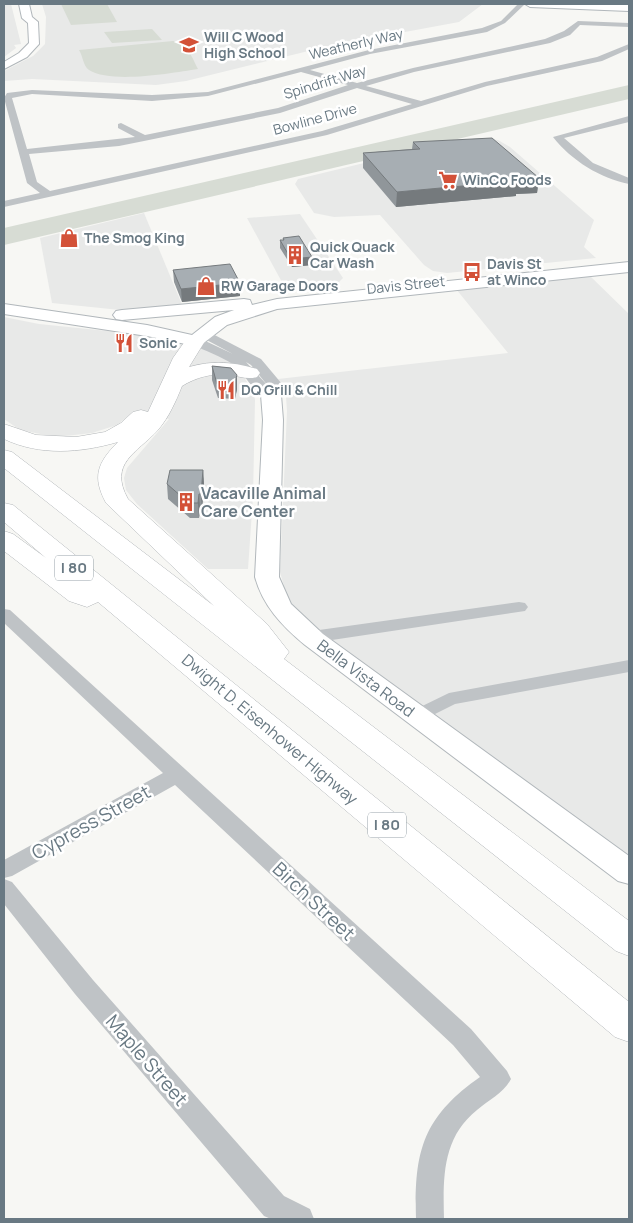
<svg xmlns="http://www.w3.org/2000/svg" width="633" height="1223" viewBox="0 0 633 1223" font-family="Manrope,sans-serif">
<rect width="100%" height="100%" fill="#f7f7f4"/>
<g fill="#e8e9e8">
<path d="M4,4H11L21,44L14,45L16,48L4,57Z"/>
<path d="M42,4H483L459,22L329,46L186,81L156,85L32,79L4,81V71L33,56L45,44L46,17Z"/>
<path d="M481,138L498,140L510,147L594,220L584,247L596,258L447,273L433,271L424,265L380,215L334,217L314,213L295,184L298,179L455,141Z"/>
<path d="M144,213L183,307L120,310L52,303L40,238Z"/>
<path d="M300,214L343,278L339,282L294,286L283,284L247,218Z"/>
<path d="M589,275L629,314V858L313,628L299,616L288,600L280,572L287,411L286,397L278,379L508,353L456,289Z"/>
<path d="M4,317L39,324L137,334L207,348L235,363L254,393L255,400L253,497L248,569H208L137,504L126,490L124,478L127,468L169,419L131,414L117,425L92,433L56,437L20,430L4,419Z"/>
</g>
<g fill="#d7dcd4">
<path d="M61,4H107L117,22L71,25Z"/>
<path d="M152,29L162,40L112,43L104,32Z"/>
<path d="M173,41C187,43 192,57 198,69C172,73 111,84 89,70C83,66 83,56 79,50Z"/>
<path d="M629,85V99L4,245V228Z"/>
</g>
<g fill="none" stroke-linecap="round" stroke-linejoin="round">
<g stroke="#b1b7bb" stroke-width="2">
<g id="secondary">
<path d="M19,4H29L32,17L38,22L39,44L27,57L4,69V62L19,53L29,43L28,23L22,18Z"/>
<path d="M525,4L629,5V11L530,7Z"/>
<path d="M629,262V272L277,309L227,325L201,345L195,346L147,336L4,314V304L147,325L192,335L215,317L234,310L122,320L116,319L113,315L116,311L122,310L244,299L250,300L252,305L277,299Z"/>
<path d="M271,389L278,391L281,395L283,420L279,577L291,604L323,634L629,856V884L618,881L305,645C282,626 263,606 255,577L263,420L261,395L264,391Z"/>
</g>
</g>
<g stroke="#b2b6b9" stroke-width="1">
<g id="highway">
<path d="M195,335L202,337L205,341L189,367C213,360 234,362 257,369L260,373L257,377C247,380 239,376 229,375C212,373 197,377 182,386C176,401 169,417 158,430C137,453 108,463 128,499L267,624L289,652L284,659L629,921V956L616,951L4,468V450L12,452L214,606L106,503C92,477 97,463 118,442C80,453 40,456 4,439V424L36,435L76,437L105,432L121,423L133,412L141,410L148,412L173,358L188,337Z"/>
<path d="M4,503L13,505L629,1002V1042L615,1037L98,602L87,607L69,601L4,551V531L13,534L46,558L4,522Z"/>
</g>
</g>
<g fill="#bfc3c6" fill-rule="evenodd">
<path d="M518,4H525L505,23L487,32L370,54L310,70L357,83L413,68L545,39L564,31L578,21L629,23V27L580,25L570,35L550,43L414,72L366,86L421,101L485,82L597,57L629,44V49L602,61L487,86L327,135L4,207V201L40,193L27,183L4,98L7,93L32,90L152,95L208,92L369,50L482,28L501,21ZM301,72L348,85L278,108L145,135L121,123L118,124V128L135,137L27,149L12,98L32,94L152,101L208,96ZM357,88L412,104L322,131L50,191L37,182L29,154L119,146L144,141L280,113Z"/>
<path d="M629,116V122L564,138L593,163L629,178V184C600,178 572,161 553,137Z"/>
<path d="M205,330L261,359L282,384L276,398C256,403 247,374 234,365C221,356 205,351 191,344L189,341L191,338H199L233,354L201,337L199,334L201,331ZM246,362L251,365L268,386Z"/>
<path d="M519,602L525,603L528,607L525,611L312,643L306,641L303,637L306,633L312,631Z"/>
<path d="M4,609L10,610L471,1029L507,1071L511,1079C504,1093 489,1100 477,1110C442,1138 443,1178 444,1219H416C414,1151 423,1117 480,1077L453,1045L175,785L12,876L4,878V860L163,773L4,623Z"/>
<path d="M629,660V672L455,704L417,723L410,722L407,717L410,712L449,693Z"/>
<path d="M4,879L12,882L93,980L284,1196L310,1209L314,1219H271L264,1216L75,994L4,904Z"/>
</g>
<use href="#secondary" fill="#fff" fill-rule="evenodd"/>
<use href="#highway" fill="#fff" fill-rule="evenodd"/>
</g>
<g fill="#90969a">
<path d="M413,142L539,178L537,193L516,194V196L396,207L363,168V153L412,149Z"/>
<path d="M283,238L312,257V265L292,267L280,248V240H283Z"/>
<path d="M173,270L240,283V296L182,302L174,282Z"/>
<path d="M212,366L231,368L237,389L235,399L218,398L212,380Z"/>
<path d="M203,470L204,485L202,509H200L199,518H190L168,499L167,484Z"/>
</g>
<g fill="#757a7d">
<path d="M539,178L537,193L516,194V196L396,207L397,192Z"/>
<path d="M312,257V265L292,267L291,259Z"/>
<path d="M240,283V296L182,302L181,289Z"/>
<path d="M237,375V389L235,399L234,385Z"/>
<path d="M203,470L204,485L202,509L201,494Z"/>
<path d="M199,494L200,509L199,518L198,503Z"/>
</g>
<g fill="#a7aeb3" stroke="#757a7d">
<path d="M492,138L539,178L516,180L517,181L397,192L363,153L420,149L413,142Z"/>
<path d="M299,236L312,257L291,259L280,240H284L283,238Z"/>
<path d="M230,264L240,283L181,289L173,270Z"/>
<path d="M212,366L231,368L237,375L234,385L217,384Z"/>
<path d="M170,470H203L201,494H199L198,503H189L167,484Z"/>
</g>
<defs>
<g id="school-bare" transform="scale(1.5)"><path d="M0-5L7-2L0 1L-7-2ZM-4 1L0 2.5L4 1V4Q0 6-4 4Z" fill="#d35138" stroke="#fff" stroke-width="2.5" paint-order="stroke"/></g>
<g id="supermarket-bare" transform="scale(1.5)"><path d="M-6-5.5h2.5l.6 2H6L4.5 2H-2.5L-4.4-4H-6ZM-1.5 3.2a1.3 1.3 0 1 0 .1 0ZM3 3.2a1.3 1.3 0 1 0 .1 0Z" fill="#d35138" stroke="#fff" stroke-width="2.5" paint-order="stroke"/></g>
<g id="shop-bare" transform="scale(1.5)"><path d="M-5-2.5h2.3a2.7 3.5 0 0 1 5.4 0H5L5.5 6h-11ZM-1.5-2.5h3a1.5 2.3 0 0 0-3 0Z" fill="#d35138" stroke="#fff" stroke-width="2.5" paint-order="stroke"/></g>
<g id="building-bare" transform="scale(1.5)"><path d="M-4-6H4V6H1V3H-1V6H-4ZM-2.5-4.3h1.7v1.8h-1.7ZM.8-4.3h1.7v1.8H.8ZM-2.5-1h1.7V.8h-1.7ZM.8-1h1.7V.8H.8Z" fill="#d35138" stroke="#fff" stroke-width="2.5" paint-order="stroke"/></g>
<g id="bus-bare" transform="scale(1.5)"><path d="M-5-6H5V4H4V6H2V4H-2V6H-4V4H-5ZM-3.5-4V0h7V-4ZM-3.5 1.2v1.5H-2V1.2ZM2 1.2v1.5H3.5V1.2Z" fill="#d35138" stroke="#fff" stroke-width="2.5" paint-order="stroke"/></g>
<g id="restaurant-bare" transform="scale(1.5)"><path d="M-5-6h1v4h1v-4h1v4h1v-4h1v5L-1.5 .5V6h-2V.5L-5-1ZM5-6V6H3V1.5H1.5Q1.5-4 5-6Z" fill="#d35138" stroke="#fff" stroke-width="2.5" paint-order="stroke"/></g>
</defs>
<g fill-rule="evenodd">
<use href="#school-bare" x="189" y="45"/>
<use href="#supermarket-bare" x="448" y="180"/>
<use href="#shop-bare" x="69" y="238"/>
<use href="#building-bare" x="295" y="255"/>
<use href="#bus-bare" x="472" y="272"/>
<use href="#shop-bare" x="206" y="286"/>
<use href="#restaurant-bare" x="124" y="343"/>
<use href="#restaurant-bare" x="226" y="390"/>
<use href="#building-bare" x="186" y="502"/>
</g>
<g text-anchor="middle" stroke-width="5" stroke-linejoin="round" paint-order="stroke">
<g font-size="14" font-weight="bold" fill="#697983" stroke="#fff" text-anchor="start">
<text x="204" y="42">Will C Wood<tspan x="204" dy="16">High School</tspan></text>
<text x="463" y="185">WinCo Foods</text>
<text x="84" y="243">The Smog King</text>
<text x="310" y="252">Quick Quack<tspan x="310" dy="16">Car Wash</tspan></text>
<text x="487" y="269">Davis St<tspan x="487" dy="16">at Winco</tspan></text>
<text x="221" y="291">RW Garage Doors</text>
<text x="139" y="348">Sonic</text>
<text x="241" y="395">DQ Grill &amp; Chill</text>
</g>
<g font-size="14" fill="#697983" stroke="#fff">
<text transform="translate(356 44) rotate(-13)" y="5">Weatherly Way</text>
<text transform="translate(325 82) rotate(-17)" y="5">Spindrift Way</text>
<text transform="translate(315 119) rotate(-15)" y="5">Bowline Drive</text>
<text transform="translate(406 285) rotate(-6)" y="5">Davis Street</text>
</g>
<g fill="#fff" stroke="#96a1a8" stroke-width="1">
<rect x="55" y="555.5" width="38" height="25" rx="4"/>
<rect x="368" y="812.5" width="38" height="25" rx="4"/>
</g>
<g font-size="15" font-weight="bold" fill="#697983">
<text x="74" y="573">I 80</text>
<text x="387" y="830">I 80</text>
</g>
<g font-size="16" font-weight="bold" fill="#697983" stroke="#fff" text-anchor="start">
<text x="201" y="499">Vacaville Animal<tspan x="201" dy="18">Care Center</tspan></text>
</g>
<g font-size="16" fill="#697983" stroke="#fff">
<text transform="translate(366 678) rotate(37)" y="6">Bella Vista Road</text>
<text transform="translate(270 729) rotate(40)" y="6">Dwight D. Eisenhower Highway</text>
</g>
<g font-size="19" fill="#697983" stroke="#fff">
<text transform="translate(91 822) rotate(-29)" y="7">Cypress Street</text>
<text transform="translate(314 901) rotate(43)" y="7">Birch Street</text>
<text transform="translate(147 1060) rotate(49)" y="7">Maple Street</text>
</g>
</g>
<rect width="633" height="1223" fill="none" stroke="#697983" stroke-width="10"/>
</svg>
